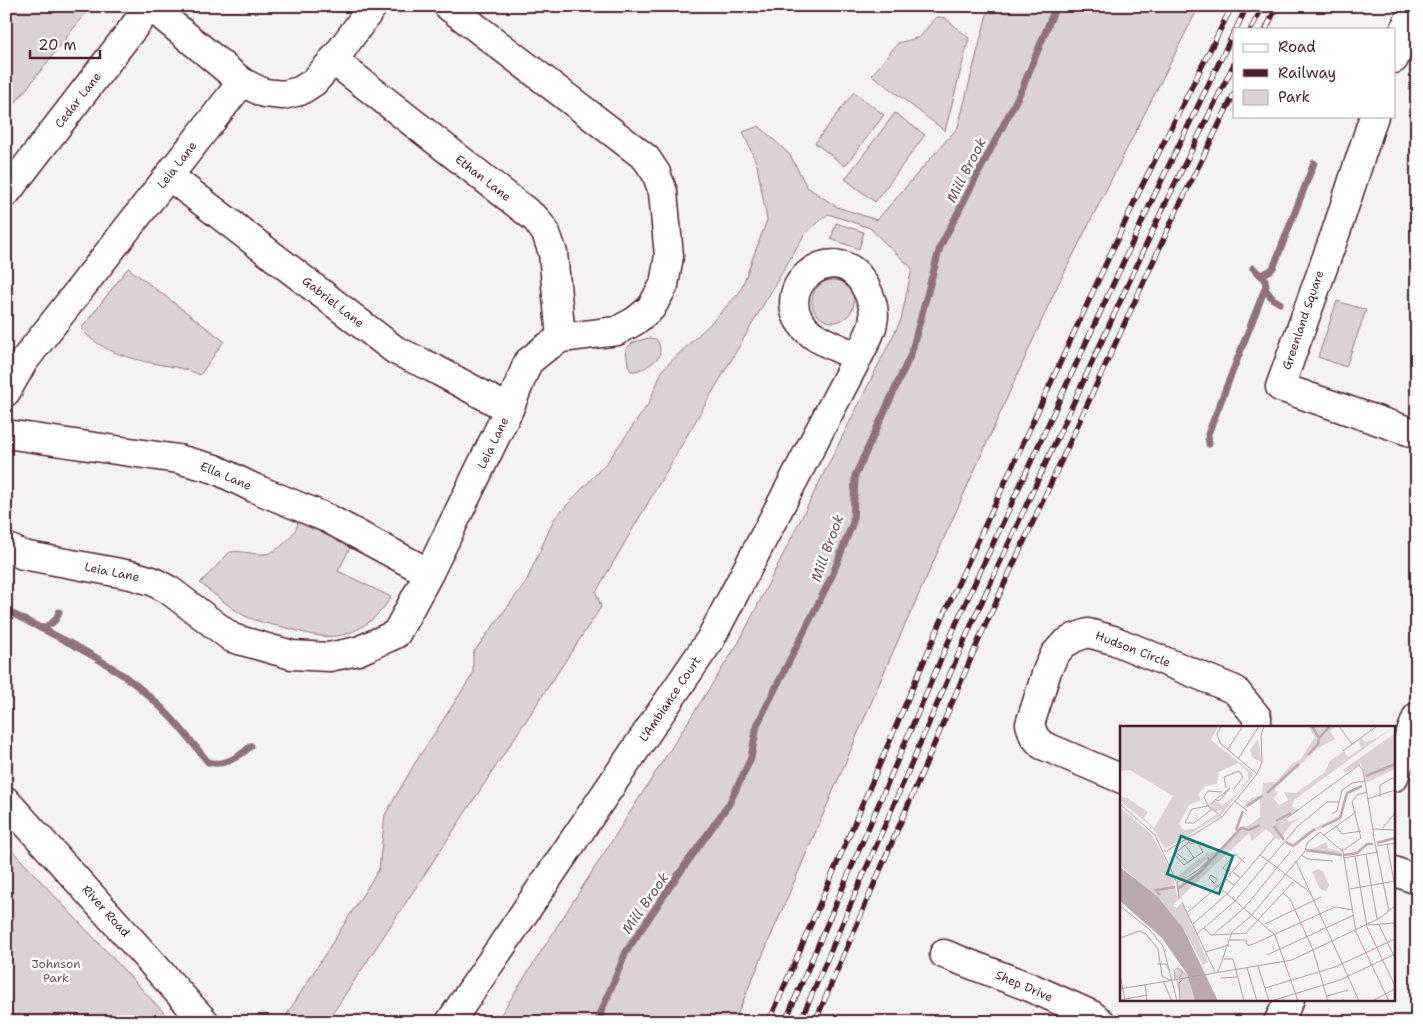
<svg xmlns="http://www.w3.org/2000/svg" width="1423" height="1028" viewBox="0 0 1423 1028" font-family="'Shantell Sans',sans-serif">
<rect width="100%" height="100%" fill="#f4f2f2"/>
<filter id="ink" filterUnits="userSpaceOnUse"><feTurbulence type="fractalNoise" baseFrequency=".02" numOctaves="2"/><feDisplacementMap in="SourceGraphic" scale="10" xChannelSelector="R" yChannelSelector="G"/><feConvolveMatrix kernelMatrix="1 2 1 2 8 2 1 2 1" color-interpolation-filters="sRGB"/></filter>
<g filter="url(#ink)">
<g fill="#dbd2d5" stroke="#927880">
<path d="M6,6H91L6,115Z"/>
<path d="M989,6H1199L1055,291L892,654L734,1022H496L739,642L901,320L912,268L888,246L870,228L828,214L804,235L596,592L601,607L327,1022H286L284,1019L379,869L385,815L415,763L473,674V653L526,582L554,519L608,461L649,403L663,369L711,323L740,292L767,220L757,165L743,132L759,126L790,155L807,187L837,207L877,220L958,127Z"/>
<path d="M939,17L945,18L969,38L945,131L872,75L898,43L920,37L935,18Z"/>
<path d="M854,92L884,115L845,166L815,143Z"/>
<path d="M895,113L925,135L875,202L845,179Z"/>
<path d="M836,223L864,232L859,249L831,239Z"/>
<path d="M128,268L224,341L200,375C188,369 176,367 162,365C132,359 103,353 81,329Z"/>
<circle cx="833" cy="301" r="21"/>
<path d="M1337,301L1366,310L1346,367L1318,357Z"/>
<path d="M648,338L656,339C660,343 661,351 659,357C652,364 641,372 631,371L628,365L626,349L632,343Z"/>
<path d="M298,522L351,546L338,571L391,597C377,621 350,640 321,636C310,635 298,631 287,628C273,625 257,622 243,615C228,606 214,594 200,583L230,552C242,550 254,555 265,554C277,553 297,534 298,522Z"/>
<path d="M6,844L167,1016L172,1022H6Z"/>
</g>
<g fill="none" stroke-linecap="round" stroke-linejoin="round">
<g stroke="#8d727a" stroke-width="7">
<path d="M1262,275L1271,270L1274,266L1314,163"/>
<path d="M1265,289L1273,299L1280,303"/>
<path d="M1209,444L1208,434L1266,286L1265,279L1253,268"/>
<path d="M13,614C60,638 111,661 150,697C173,717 189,739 208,762C224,767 239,757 251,746"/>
<path d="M40,628C51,625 56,622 59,612"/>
<path d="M597,1022L626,952L671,885L729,804L751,758L757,725L832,576L853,522L855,476L911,354L940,247L1022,89L1056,6"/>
</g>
<g stroke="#4a1f2b" stroke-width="31">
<g id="minor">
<path d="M1394,59L1414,6"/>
<path d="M333,60L536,219L546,233L553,253L561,338"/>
<path d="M1374,116L1337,229L1280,387L1417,434"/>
<path d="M169,176L395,350L433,368L509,409"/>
<path d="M6,193L150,6L242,82L264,93L283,95L300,91L314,82L336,57L373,6"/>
<path d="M6,392L23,362L242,82"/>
<path d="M6,434L178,459L215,469L254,488L327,518L429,573"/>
<path d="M6,547L23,555L131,575L152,581L169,590L232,638L292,655L329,657L358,651L396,634L429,573L509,409L528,362L544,349L561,338L617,331L635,321L651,308L664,285L669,256L663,192L656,173L646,158L448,6"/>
<path d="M1394,777L1417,717"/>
<path d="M1122,779L1042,745L1034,736L1030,724L1047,671L1055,654L1064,644L1074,638L1088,633L1113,640L1235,690L1257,717V727"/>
<path d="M6,801L205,1022"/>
<path d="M1394,871L1417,880"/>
<path d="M944,954L1032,988L1092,1015L1101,1022"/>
<path d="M450,1022L710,640L858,357C872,329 882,317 865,286C835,230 759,295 813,335C824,343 845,351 858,357"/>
<path d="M1278,1022L1290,999"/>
</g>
</g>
<use href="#minor" stroke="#fff" stroke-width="28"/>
<g stroke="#4a1f2b" stroke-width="5.5">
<g id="rail">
<path d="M1236,29L1247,6"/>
<path d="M1251,29L1263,6"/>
<path d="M1266,29L1277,6"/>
<path d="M769,1022L945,612L1139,192L1232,6"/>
<path d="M785,1022L959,617L1153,198L1234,32"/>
<path d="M800,1022L972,623L1165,204L1234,64"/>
<path d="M815,1022L984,628L1177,210L1234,94"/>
</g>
</g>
<use href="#rail" stroke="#fff" stroke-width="4" stroke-dasharray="11" stroke-linecap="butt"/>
</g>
</g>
<g text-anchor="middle" stroke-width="5" stroke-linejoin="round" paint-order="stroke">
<g font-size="12" fill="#4a1f2b" stroke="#fff">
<text transform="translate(78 100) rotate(-52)" y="4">Cedar Lane</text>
<text transform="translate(177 165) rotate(-52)" y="4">Leia Lane</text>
<text transform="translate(483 178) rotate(38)" y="4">Ethan Lane</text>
<text transform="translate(333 302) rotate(38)" y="4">Gabriel Lane</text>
<text transform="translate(1303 320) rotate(-71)" y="4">Greenland Square</text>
<text transform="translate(493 443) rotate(-64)" y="4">Leia Lane</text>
<text transform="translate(226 476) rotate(23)" y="4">Ella Lane</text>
<text transform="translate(112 572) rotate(11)" y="4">Leia Lane</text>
<text transform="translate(1133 649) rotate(21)" y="4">Hudson Circle</text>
<text transform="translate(670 699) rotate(-56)" y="4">L'Ambiance Court</text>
<text transform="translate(106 911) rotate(48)" y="4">River Road</text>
<text transform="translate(1024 986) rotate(23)" y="4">Shep Drive</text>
</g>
<g font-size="12" fill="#6e4c56" stroke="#fff">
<text x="56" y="968">Johnson<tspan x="56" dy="14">Park</tspan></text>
</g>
<g font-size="14" font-style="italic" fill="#714f59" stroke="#fff">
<text transform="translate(966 170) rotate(-63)" y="5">Mill Brook</text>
<text transform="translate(827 548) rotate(-70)" y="5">Mill Brook</text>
<text transform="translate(645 903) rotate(-55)" y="5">Mill Brook</text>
</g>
</g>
<g transform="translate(1120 726)">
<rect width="275" height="275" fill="#f4f2f2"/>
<path d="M0,0H98L91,14L134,48L102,88L99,87L102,83L95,86L89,82L95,75L103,79L117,68L128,53V46L118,37L99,46L97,58L85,60L78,69L81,74L69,79L59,98L64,104L74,103L97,88L100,90L45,123L32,101L0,75V70L7,72L28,86L24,92L34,102L53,70L10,44L0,45ZM188,0H216L210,5L215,13L198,22L154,63L158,68L153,72L159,79L168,74L164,66L176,67L205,46L210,35L224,25L228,31L241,22L239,14L242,12L245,16L255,13L275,0L174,74L172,80L178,85L166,92L169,96L184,90L172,97L159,114L146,103L132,115L129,107L60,172L59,158L79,144L90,131L59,155L57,151L79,132L84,131L87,125L90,130L89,127L97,125L123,100H128L140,91V73L125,83L123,81L131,72L142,69L143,57L156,56L173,37L180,34L195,11ZM275,7V43L246,57L241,37L226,47L223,44ZM138,13L140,24L141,36L133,32L130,24ZM242,59L227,68L222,92L212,94L201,103L185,109L175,118L185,107L219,90L227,66ZM0,81L31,108L39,121L54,154L58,173L53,180L57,182L62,176L88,236L83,239L63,202L38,171L0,140ZM206,116L208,122L219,125L223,130L186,126ZM198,143L203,145L209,159L206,165L200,163L192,146ZM60,242L67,248L75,275H61L54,247Z" fill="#dbd2d5"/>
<path d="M0,141L37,170L63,202L98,275H75L67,248L42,212L0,175Z" fill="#baa9ae"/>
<path fill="none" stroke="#baa9ae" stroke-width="2.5" d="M199,12L210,0M188,29L198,18L199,12L192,0M246,50L275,38M147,67L179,38M127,80L142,70M156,95L171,87M154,100L164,114M202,101L220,92L227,67L242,60M116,104L123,85M166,116L173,120L195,103M257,117L275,112M186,124L222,129M224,129L237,127L247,118H253M59,162L78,148L121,102L129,104L140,99M40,169L36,164L55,161"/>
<path fill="none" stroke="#b09ea2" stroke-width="1" d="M101,0L97,8L100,17L137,48M219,0L232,18M107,24L123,0M223,25L257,0M118,33L139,0M106,62L104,51L119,45L123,51L114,63M102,66L88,65L84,71L88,80L110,62M260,71V59L275,51M247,73L275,64M96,74L99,75L110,62M115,75L127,85M0,78L35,109L58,159L59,173M91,84L74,97H65L72,83L88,80L102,91M212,88L217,85L222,64L232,57L245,55M167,92L239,39L243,44L254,110M216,99L222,108L241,105M263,102L275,87M253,103L275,104M253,108L269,185M204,109L236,86M67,112L70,118L77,116L83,126L64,139L54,128L69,116M267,118L275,161M65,119L74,132M257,120L275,117M222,125L241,112L232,76L237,69L247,66M45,126L102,91L137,48L142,36L141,9L144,0M55,126L69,137M246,128L257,193M140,129L191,167M181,129L188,133L213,135M235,130L247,201L275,260M224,132L258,126M176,135L239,275M110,148L103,142L115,128L122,134M108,151L122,134L125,137M120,152L113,146L120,152M57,157L78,144L88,135L89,134L88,131V135M57,157L59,172M95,157L97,153L91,149L89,152L93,156L155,209L178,275M230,163L275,155M163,167L170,173L193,224L208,275M62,176L95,246M0,180L29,203L43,220L57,275M68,186L106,153L114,159M73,198L108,167L155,111M145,198L201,171M248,199L275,197M259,199L275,232M84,202L91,209L127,207M95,207L124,182L171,125M126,207L173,156M77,208L115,175L178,100L207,76H219M0,212L19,205L26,208L38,223L42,250L50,254M109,214H126L127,219H131M131,219L215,181L233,184M85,226L109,219M147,229L234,189M104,233H113L124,275M37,238H46L49,244M138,240L149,275M127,242L137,275M98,246L112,206L131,190L185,125L187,117L200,106L223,126L236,206L269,275M0,248L5,275M101,252L117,251M55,254L54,245L58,242L63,246L59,252M43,255L52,275M25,258L27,275M145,262L215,241L275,213M0,263L172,234L260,192L275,180M207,270L228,264M0,274L27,269M60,275L59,257L63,253M151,275L220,254L275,228M252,275L275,263"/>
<path fill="#0f766e" fill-opacity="0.15" stroke="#0f766e" stroke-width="2.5" d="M61,110L113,130L99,168L47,148Z"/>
<rect width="275" height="275" fill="none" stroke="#4a1f2b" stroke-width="2.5"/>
</g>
<rect width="1423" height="1028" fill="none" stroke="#fff" stroke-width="25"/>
<rect x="12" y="12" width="1398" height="1003" fill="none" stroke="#4a1f2b" stroke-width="2" filter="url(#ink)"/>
<rect x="1233" y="28" width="162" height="90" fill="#ffffff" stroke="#b7a5aa"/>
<rect x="1243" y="44" width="25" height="8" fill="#ffffff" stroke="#b7a5aa"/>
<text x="1278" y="52" font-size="15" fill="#4a1f2b">Road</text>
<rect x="1243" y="69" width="25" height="8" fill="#4a1f2b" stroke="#b7a5aa"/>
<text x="1278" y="78" font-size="15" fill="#4a1f2b">Railway</text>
<rect x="1243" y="90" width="25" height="15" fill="#dbd2d5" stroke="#b7a5aa"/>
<text x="1278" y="102" font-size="15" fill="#4a1f2b">Park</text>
<path d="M30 50v8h70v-8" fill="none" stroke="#4a1f2b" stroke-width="2.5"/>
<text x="38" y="50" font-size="15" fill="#4a1f2b" stroke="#ffffff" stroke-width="4" paint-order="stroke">20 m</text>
</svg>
